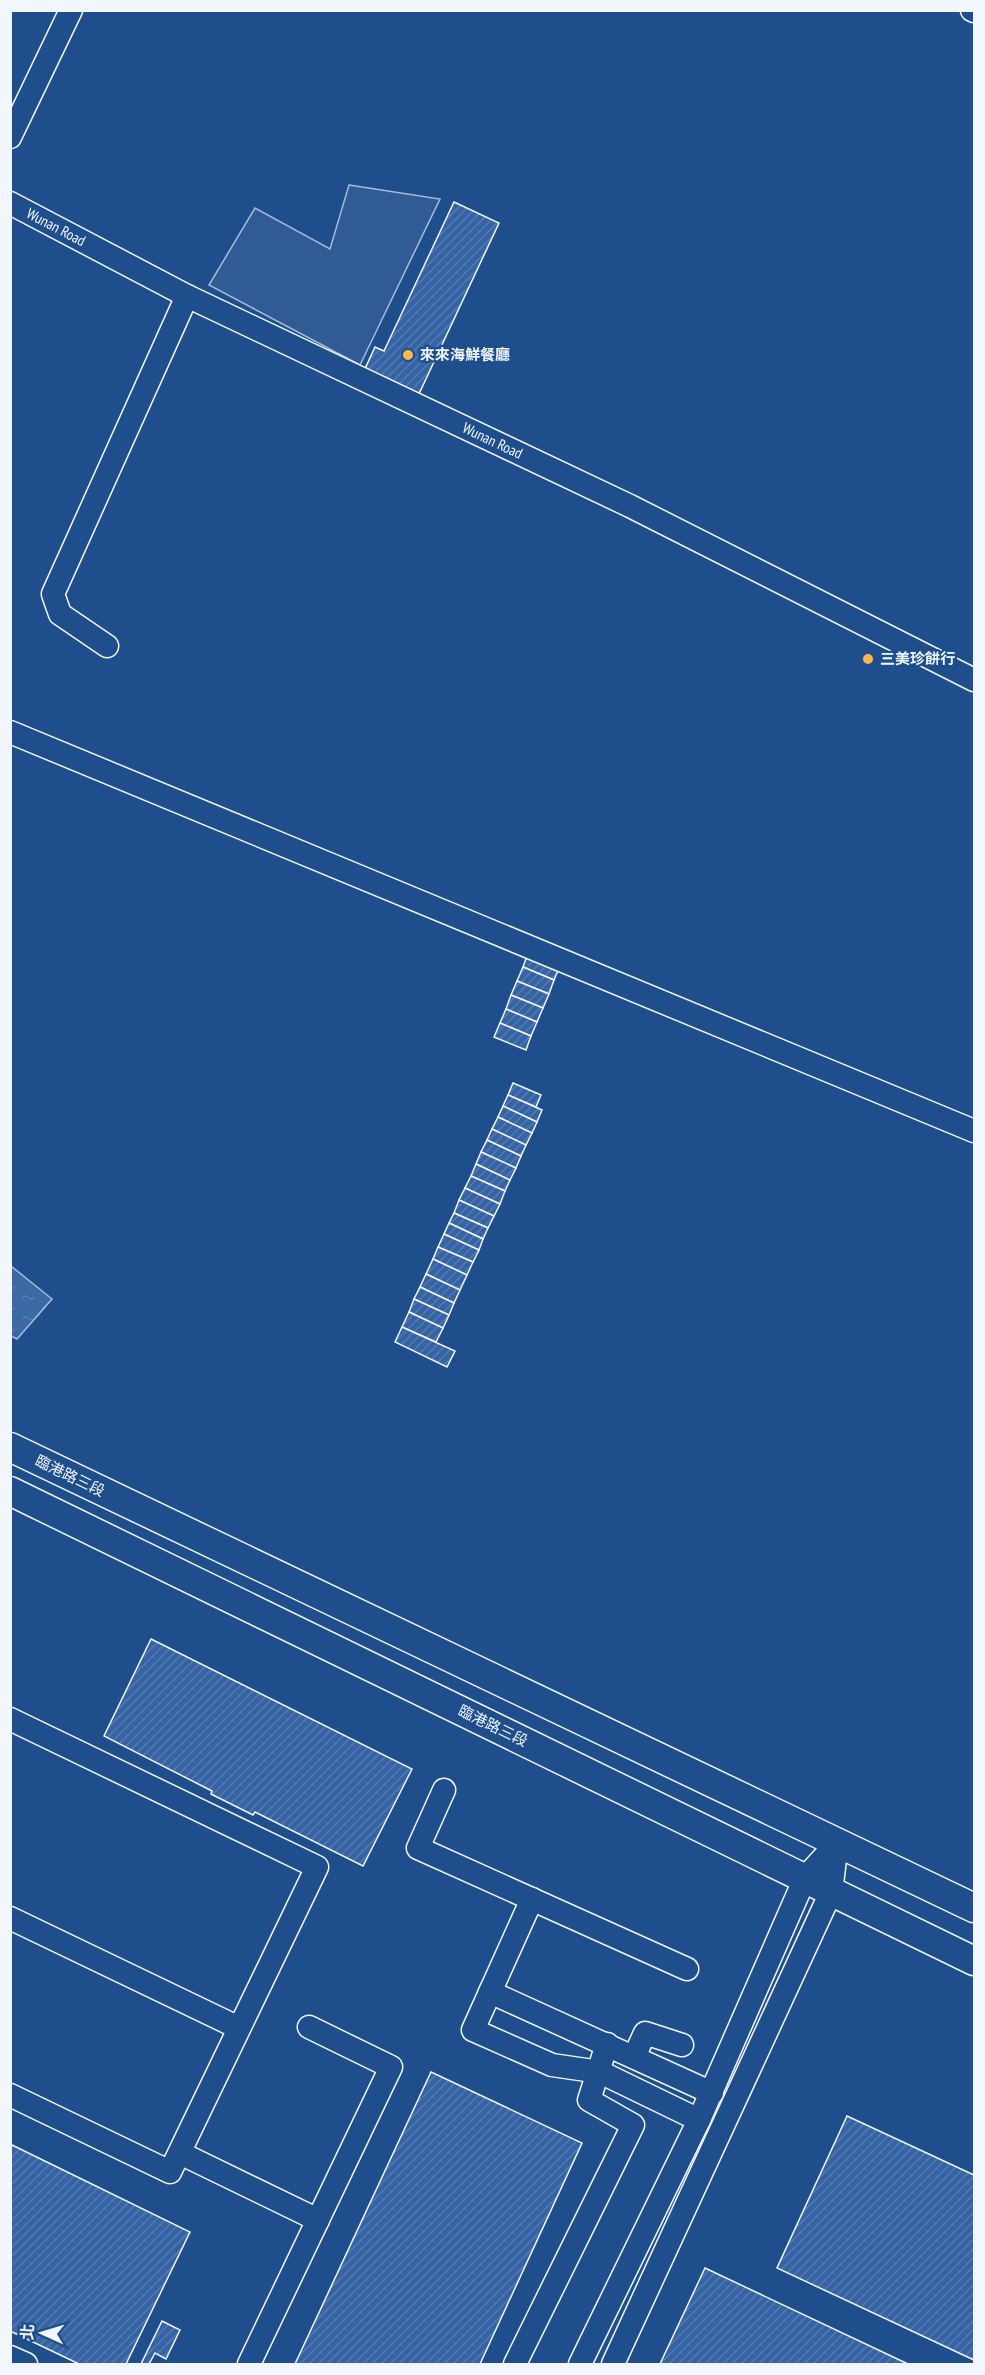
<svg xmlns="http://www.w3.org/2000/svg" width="985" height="2375" viewBox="0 0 985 2375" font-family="'PT Sans Narrow','Noto Sans TC',sans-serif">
<defs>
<pattern id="water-ripples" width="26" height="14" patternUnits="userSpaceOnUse" patternTransform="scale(1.5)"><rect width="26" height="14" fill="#3b69a3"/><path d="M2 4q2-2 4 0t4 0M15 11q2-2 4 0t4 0" fill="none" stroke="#587fb1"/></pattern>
<pattern id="building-hatch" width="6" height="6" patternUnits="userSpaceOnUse" patternTransform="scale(1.5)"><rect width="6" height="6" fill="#3563a3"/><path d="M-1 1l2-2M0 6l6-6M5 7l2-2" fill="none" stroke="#537ab1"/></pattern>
</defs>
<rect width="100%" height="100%" fill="#1f4e8c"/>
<path fill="#305b95" stroke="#a8bbd7" stroke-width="1.5" d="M349,185L440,199L360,365L209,285L255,208L330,249Z"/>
<path fill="url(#water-ripples)" stroke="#a8bbd7" stroke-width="1.5" d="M11,1266L52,1299L17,1339L11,1336Z"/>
<g fill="url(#building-hatch)" stroke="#f2f6ff" stroke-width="1.5">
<path d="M454,202L499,223L418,396L364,371L375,347L384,351Z"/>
<path d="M528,953L560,966L554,980L523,967Z"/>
<path d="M523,967L554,980L549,994L517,981Z"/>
<path d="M517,981L549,994L543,1008L511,995Z"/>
<path d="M511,995L543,1008L537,1022L506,1009Z"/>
<path d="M506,1009L537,1022L531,1036L500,1023Z"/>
<path d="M500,1023L531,1036L526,1050L494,1037Z"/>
<path d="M513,1083L541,1095L536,1107L508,1095Z"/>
<path d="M508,1095L542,1110L537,1122L503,1106Z"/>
<path d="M503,1106L537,1122L532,1133L498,1117Z"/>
<path d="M498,1117L532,1133L526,1145L492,1129Z"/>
<path d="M492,1129L526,1145L521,1156L487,1140Z"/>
<path d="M487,1140L521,1156L516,1168L481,1152Z"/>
<path d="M481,1152L516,1168L510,1180L476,1164Z"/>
<path d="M476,1164L510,1180L505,1191L471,1176Z"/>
<path d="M471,1176L505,1191L500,1204L465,1188Z"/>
<path d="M465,1188L500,1204L494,1216L459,1200Z"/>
<path d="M459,1200L494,1216L488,1228L454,1213Z"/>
<path d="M454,1213L488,1228L483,1239L449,1223Z"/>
<path d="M449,1223L483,1239L479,1250L444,1234Z"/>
<path d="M444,1234L479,1250L473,1262L438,1247Z"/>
<path d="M438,1247L473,1262L467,1275L433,1259Z"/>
<path d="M433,1259L467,1275L460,1290L426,1274Z"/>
<path d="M426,1274L460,1290L454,1303L420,1287Z"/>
<path d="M420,1287L454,1303L449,1315L414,1299Z"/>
<path d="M414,1299L449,1315L443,1328L409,1312Z"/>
<path d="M409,1312L443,1328L436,1342L402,1327Z"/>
<path d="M402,1327L455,1351L447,1367L395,1342Z"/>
<path d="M151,1639L412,1769L363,1866L255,1812L253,1815L211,1794L212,1791L104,1736Z"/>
<path d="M431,2072L582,2143L480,2364H295Z"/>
<path d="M847,2116L974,2175V2360L777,2268Z"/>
<path d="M10,2144L190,2232L126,2364H79L10,2331Z"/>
<path d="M705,2268L908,2364H660Z"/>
<path d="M162,2321L180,2330L166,2359L155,2353L149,2364H141Z"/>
</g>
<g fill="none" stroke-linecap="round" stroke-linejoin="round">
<g stroke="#f2f6ff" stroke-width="25">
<g id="minor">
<path d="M972,10L974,11"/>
<path d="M10,137L71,10"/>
<path id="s1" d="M10,203L187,296L630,506L974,680"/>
<path d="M107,646L60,614L53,594L187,296"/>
<path d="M10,732L974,1131"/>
<path d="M10,1719L317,1867L170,2172L10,2095"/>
<path d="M444,1790L418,1848L687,1969"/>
<path d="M532,1899L473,2030L552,2065L600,2072L699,2120"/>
<path d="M10,1918L239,2028"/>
<path d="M490,1992L712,2093"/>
<path d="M634,2057L645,2033L682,2045"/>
<path d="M180,2153L318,2220"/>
<path d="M10,2357L26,2364"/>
<path d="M249,2364L391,2067L309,2027"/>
<path d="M515,2364L633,2125L589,2100L607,2044"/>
<path d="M580,2364L699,2120L805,1878L837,1843"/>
<path d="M613,2364L831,1892L837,1843"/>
</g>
</g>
<g stroke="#f2f6ff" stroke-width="31">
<g id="major">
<path d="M10,1447L974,1908"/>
<path d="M10,1491L974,1961"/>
</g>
</g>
<use href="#minor" stroke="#1f4e8c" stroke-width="22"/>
<use href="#major" stroke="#1f4e8c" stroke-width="28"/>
</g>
<g fill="#ffb74d" stroke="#1f4e8c" stroke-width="2">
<circle cx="408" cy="355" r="6"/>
<circle cx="868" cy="659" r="6"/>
</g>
<g text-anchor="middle" stroke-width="4.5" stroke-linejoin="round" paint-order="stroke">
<g font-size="15" fill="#f2f6ff" stroke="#1f4e8c">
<text dy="5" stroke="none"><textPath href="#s1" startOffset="52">Wunan Road</textPath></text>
<text dy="5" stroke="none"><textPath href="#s1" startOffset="538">Wunan Road</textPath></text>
<text transform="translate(70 1476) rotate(26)" y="5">臨港路三段</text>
<text transform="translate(493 1726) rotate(26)" y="5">臨港路三段</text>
</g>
<g font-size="15" font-weight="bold" fill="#f2f6ff" stroke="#1f4e8c" text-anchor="start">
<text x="420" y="360">來來海鮮餐廳</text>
<text x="880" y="664">三美珍餅行</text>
</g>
</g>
<rect width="985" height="2375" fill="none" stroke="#f2f6ff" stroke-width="24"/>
<g transform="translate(42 2333) rotate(274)" stroke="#1f4e8c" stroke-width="4.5" paint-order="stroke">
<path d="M0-4.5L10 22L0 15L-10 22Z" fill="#f2f6ff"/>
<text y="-9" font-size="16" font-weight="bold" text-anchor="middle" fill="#f2f6ff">北</text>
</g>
</svg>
